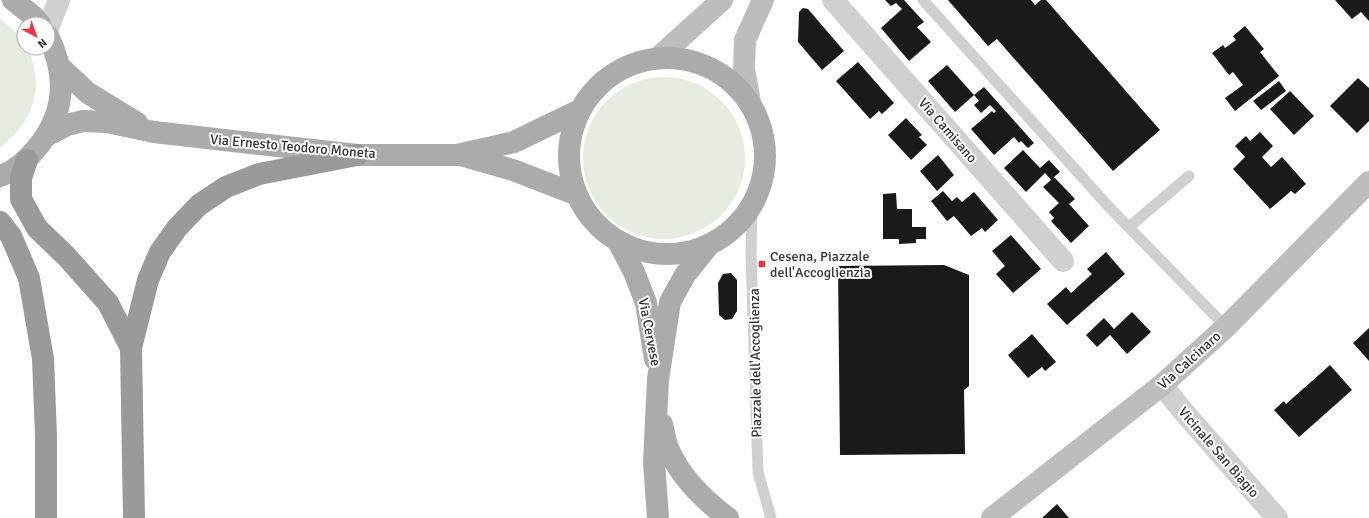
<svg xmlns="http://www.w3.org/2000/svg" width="1369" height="518" viewBox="0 0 1369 518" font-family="Signika,sans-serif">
<rect width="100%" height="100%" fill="#fff"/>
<g fill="#e6ecdf">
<path d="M0,18L21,37L24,48H27C47,86 32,123 0,148Z"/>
<circle cx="664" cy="158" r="81"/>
</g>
<g fill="#1a1a1a">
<path d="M885,0H904L924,22L917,27L931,42L909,61L881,28L902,9L896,3L891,6Z"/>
<path d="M948,0H1031L1035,5L1041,0H1046L1160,130L1113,171L997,39L988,46Z"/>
<path d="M1335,0H1369V21L1361,12L1352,19Z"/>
<path d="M803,8L808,9L844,51L822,70L798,42L799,12Z"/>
<path d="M1245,26L1264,49L1260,52L1279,76L1235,111L1225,98L1243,85L1233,72L1229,75L1212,53L1223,45L1225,48L1236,40L1233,36Z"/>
<path d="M858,62L894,103L882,114L879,111L870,119L836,81Z"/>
<path d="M947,65L974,95L955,112L928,81Z"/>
<path d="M1358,78L1369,88V121L1357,133L1330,106Z"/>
<path d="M1279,81L1286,91L1261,110L1253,101Z"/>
<path d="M984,87L1034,143L1028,148L1021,141L1019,143L1014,137L994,155L971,129L992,111L994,113L996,111L990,105L981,113L974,105L979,101L974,95Z"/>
<path d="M1290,91L1314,116L1294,135L1270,109Z"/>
<path d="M906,118L922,135L919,137L927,145L911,160L888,135Z"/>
<path d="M1260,132L1273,146L1262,157L1271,167L1282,157L1306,184L1295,194L1291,191L1270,209L1233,169L1245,157L1235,146L1246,136L1250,141Z"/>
<path d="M1023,150L1040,168L1049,160L1060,172L1054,177L1075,199L1069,204L1089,226L1071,243L1051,221L1054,218L1049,212L1059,203L1043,187L1051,180L1045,173L1026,192L1004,168Z"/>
<path d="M938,155L954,175L937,191L920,171Z"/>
<path d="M943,191L952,201L957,197L962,202L974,192L998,220L985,232L982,228L971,236L954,216L947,221L931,201Z"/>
<path d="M896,193L897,209H912V227H926V239H916V243L899,244V239H883V194Z"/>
<path d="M1011,235L1041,269L1013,293L996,274L1005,266L992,251Z"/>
<path d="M1106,252L1125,274L1067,325L1047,304L1066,287L1071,293L1082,283L1092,274L1087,269Z"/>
<path d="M944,265L969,275V386L964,390L965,454L840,455L838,266Z"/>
<path d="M731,273L737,280V311L732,319L725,320L719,315L718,283L723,274Z"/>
<path d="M1132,312L1151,332L1127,354L1110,335L1097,347L1086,335L1104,318L1114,329Z"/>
<path d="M1369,328V361L1353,343Z"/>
<path d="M1032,334L1056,362L1045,371L1042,367L1028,378L1008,355Z"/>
<path d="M1330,365L1352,390L1299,437L1274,410L1284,401L1286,404Z"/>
<path d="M1057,504L1069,518H1042Z"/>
</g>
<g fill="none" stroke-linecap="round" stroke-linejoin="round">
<g stroke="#d0d0d0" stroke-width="11">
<path d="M923,0L1109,207L1226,327"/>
<path d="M752,206L751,255L758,472L771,518"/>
<path d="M1129,227L1189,176"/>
</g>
<g stroke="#d0d0d0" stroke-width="22">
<path d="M833,0L1063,261"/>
<path d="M48,28L59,0"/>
<path d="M1162,385L1182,410L1277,518"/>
</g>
<g stroke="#bdbdbd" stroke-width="22">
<path d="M659,57L722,0"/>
<path d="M750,102L744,69L745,40L763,0"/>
<path d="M992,518L1162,385L1226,327L1369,182"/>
</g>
<g stroke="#ababab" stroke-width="22">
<path d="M13,0L33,16L40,24"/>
<circle cx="667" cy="156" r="98"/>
<path d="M60,67L88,93L137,123"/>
<path d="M48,135L67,125L83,121L107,122L154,132L357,155H457L514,142L578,111"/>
<path d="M460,155L513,170L575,194"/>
<path d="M0,176C15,171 26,161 36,149C65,115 68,76 48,36"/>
<path d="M619,243L634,272L646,303L655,359"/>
<path d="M662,424C664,431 665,441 668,448C680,477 704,500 728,518"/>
<path d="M658,518L654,462L658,379L670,302L685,275L709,245"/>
</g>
<g stroke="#9a9a9a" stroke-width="22">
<path d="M27,160L21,178V199L37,228L67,257L108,303L131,348"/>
<path d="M0,222L11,236L29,278L43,359L46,436V518"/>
<path d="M134,518L131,348L148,280L160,252L177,228L199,205L226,187L259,174L357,155"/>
</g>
</g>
<rect fill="#e63946" stroke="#fff" stroke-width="1.5" x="758" y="260" width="8" height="8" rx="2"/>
<g text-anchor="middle" stroke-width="4" stroke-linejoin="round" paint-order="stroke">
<g font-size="14" fill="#333" stroke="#fff">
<text transform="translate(948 130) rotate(49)" y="5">Via Camisano</text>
<text transform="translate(293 146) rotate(5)" y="5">Via Ernesto Teodoro Moneta</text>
<text transform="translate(650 332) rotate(79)" y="5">Via Cervese</text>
<text transform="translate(1189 360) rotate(-42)" y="5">Via Calcinaro</text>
<text transform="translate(755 363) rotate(-91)" y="5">Piazzale dell'Accoglienza</text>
<text transform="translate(1219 452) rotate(49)" y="5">Vicinale San Biagio</text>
</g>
<g font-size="14" fill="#333" stroke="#fff" text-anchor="start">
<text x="770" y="261">Cesena, Piazzale<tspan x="770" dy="16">dell'Accoglienzia</tspan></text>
</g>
</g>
<g transform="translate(36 36) rotate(139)"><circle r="19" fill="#ffffff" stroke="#adadad"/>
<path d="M0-3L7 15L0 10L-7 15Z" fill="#e63946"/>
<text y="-6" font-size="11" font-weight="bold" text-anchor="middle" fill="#333333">N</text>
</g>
</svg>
